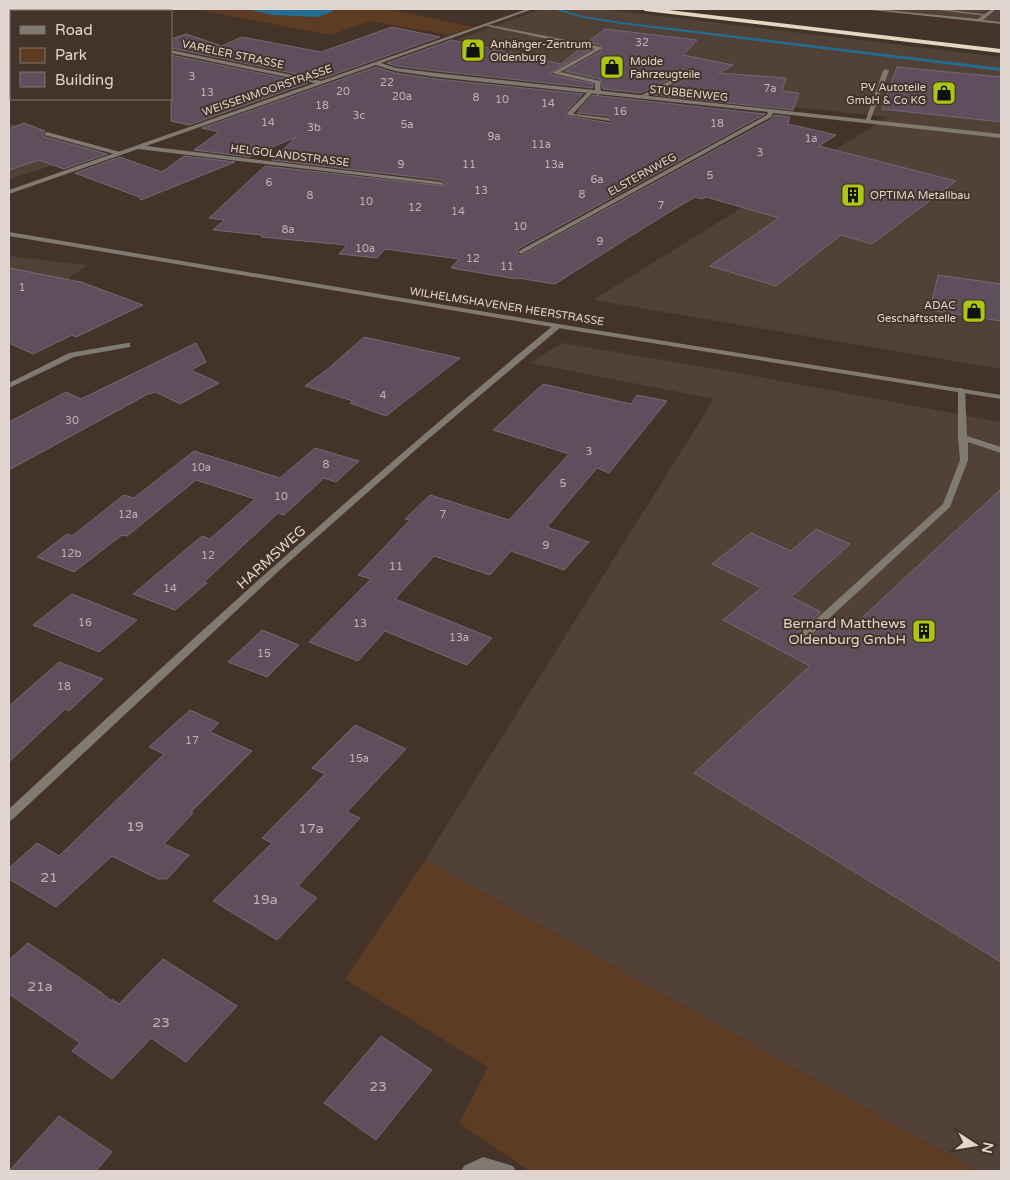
<svg xmlns="http://www.w3.org/2000/svg" width="1010" height="1180" viewBox="0 0 1010 1180" font-family="'Varela Round',sans-serif">
<rect width="100%" height="100%" fill="#443328"/>
<g fill="#514136">
<path d="M542,9H602L1001,57V369L593,300L888,117L412,67L402,59Z"/>
<path d="M864,9H1001V23L979,21Z"/>
<path d="M9,123L103,150L9,179Z"/>
<path d="M9,256L87,265L9,322Z"/>
<path d="M562,343L722,370L1001,422V1171H977L425,860L714,399L530,363Z"/>
</g>
<g fill="#5d3c23">
<path d="M194,9H389L473,27L449,35L369,21L331,35Z"/>
<path d="M425,860L977,1171H529L459,1123L488,1067L345,979Z"/>
</g>
<path fill="#246c90" d="M246,9H329L334,11L317,17L272,15Z"/>
<g fill="none" stroke-linecap="round" stroke-linejoin="round">
<path fill="#246c90" fill-rule="evenodd" d="M552,9H558L584,16L621,22L1001,68V71L621,24L584,18Z"/>
</g>
<g fill="#5f4e5c" stroke="#776675">
<path d="M392,27L440,37L321,79L171,48V39L186,34L222,46L242,37L321,52Z"/>
<path d="M605,29L697,40L683,55L733,65L719,73L786,78L782,91L799,93L793,110L654,95L694,75L695,72L691,68L641,93L603,89L600,79L565,71L602,51L601,45L588,42Z"/>
<path d="M452,40L561,64L581,48L590,50L550,73L552,75L593,84V88L436,71L396,66L387,63Z"/>
<path d="M171,55L308,83L189,125L171,121Z"/>
<path d="M376,67L395,73L436,79L583,94L567,111V116L610,123L613,120L608,116L577,113L592,95L765,114L518,249L517,253L520,256L772,119L774,115L790,117L788,124L836,135L819,146L956,181L872,244L841,235L776,286L710,266L779,218L706,197L702,199L695,197L666,214L555,284L518,278L516,279L451,268L459,259L385,249L377,258L339,254L347,245L261,237L262,235L213,230L224,220L209,218L265,166L444,186L446,184L441,180L272,160L296,137L249,157L194,150L219,132L202,128Z"/>
<path d="M897,67L1001,77V122L882,109Z"/>
<path d="M24,123L45,131L42,134L44,137L107,154L64,169L39,160L9,170V129Z"/>
<path d="M184,156L235,162L141,200L139,197L75,173L120,157L162,172Z"/>
<path d="M9,268L81,282L143,305L76,337L72,335L33,354L9,343Z"/>
<path d="M938,275L1001,284V321L930,310Z"/>
<path d="M364,337L460,358L386,416L350,403L353,401L305,386L329,368Z"/>
<path d="M196,343L206,362L191,370L219,383L180,404L156,392L148,394L9,470V422L66,392L81,399Z"/>
<path d="M543,384L631,404L637,395L667,401L609,473L597,468L547,527L589,542L564,570L511,551L490,575L434,556L395,599L492,638L467,665L385,631L358,661L309,642L371,579L358,575L410,520L405,519L430,495L509,520L569,454L493,430Z"/>
<path d="M315,448L359,461L336,482L324,478L284,515L278,513L204,582L207,583L175,610L133,594L202,536L210,539L255,499L196,480L127,536L122,535L74,572L37,557L67,534L72,536L124,495L134,498L194,451L280,478Z"/>
<path d="M1001,489V962L694,773L810,666L723,620L761,588L712,564L751,533L791,551L816,529L850,544L791,597L821,612L800,631L799,635L802,638L811,637L833,618L852,627Z"/>
<path d="M72,594L137,620L99,652L33,625Z"/>
<path d="M262,630L299,645L267,677L228,662Z"/>
<path d="M59,662L103,679L69,711L65,709L9,762V706Z"/>
<path d="M190,710L219,723L210,732L252,751L191,812L193,813L164,844L189,855L167,879H158L112,856L56,907L9,879V868L37,843L59,856L164,754L149,747Z"/>
<path d="M355,725L406,749L347,812L360,818L298,886L317,898L277,940L213,901L272,843L262,838L325,774L312,768Z"/>
<path d="M28,943L102,993L111,1001L112,999L119,1004L163,959L237,1006L186,1062L151,1038L112,1079L72,1051L80,1043L9,994V960Z"/>
<path d="M381,1036L432,1070L376,1140L324,1103Z"/>
<path d="M59,1116L112,1152L96,1171H9Z"/>
</g>
<g fill="none" stroke-linecap="round" stroke-linejoin="round">
<g fill="#807a72" fill-rule="evenodd">
<path d="M930,9H942L989,15L987,16Z"/>
<path d="M485,24L601,47V49L560,72L600,81L601,93L598,95L595,93V83L552,73L595,49L487,26Z"/>
<path d="M886,69L889,71L870,121L865,122L883,71Z"/>
<path d="M691,70L693,73L643,98L638,97Z"/>
<path d="M590,90L593,92L592,93L573,114L608,118L611,120L610,121L568,115V112Z"/>
<path d="M47,132L120,152L121,153L118,155L45,135L44,134Z"/>
<path d="M958,388H961L965,390L967,436L1001,447V453L968,442V460L950,507L810,636H802L801,634L802,632L943,504L960,460L958,437Z"/>
</g>
<g fill="#807a72" fill-rule="evenodd">
<path d="M527,9H533L381,63L396,68L436,73L1001,134V138L773,113L771,117L521,254L519,253V251L767,115L768,112L436,77L395,71L376,65L146,146L441,182L444,184L443,185L138,149L9,194V190L315,83L171,53V50L321,81Z"/>
<path d="M862,9H875L978,19L992,9H996L983,20L1001,22V24Z"/>
<path d="M555,324H558L562,326L420,446L282,568L13,819L9,821V809C187,643 367,479 555,324Z"/>
<path d="M127,343H130V347L74,357L9,388V383L69,353Z"/>
<path d="M483,1157L513,1166L516,1171H461L464,1166Z"/>
</g>
<path fill="#807a72" fill-rule="evenodd" d="M9,232L558,324L1001,395V399L558,328L9,236Z"/>
<path fill="#e4d6c3" fill-rule="evenodd" d="M642,9H660L1001,49V53L645,11Z"/>
</g>
<defs>
<g id="shop-square" transform="scale(1.25)"><rect x="-9" y="-9" width="18" height="18" rx="4" fill="#acc611" stroke="#443328"/><path d="M-5-2.5h2.3a2.7 3.5 0 0 1 5.4 0H5L5.5 6h-11ZM-1.5-2.5h3a1.5 2.3 0 0 0-3 0Z" fill="#111"/></g>
<g id="building-square" transform="scale(1.25)"><rect x="-9" y="-9" width="18" height="18" rx="4" fill="#acc611" stroke="#443328"/><path d="M-4-6H4V6H1V3H-1V6H-4ZM-2.5-4.3h1.7v1.8h-1.7ZM.8-4.3h1.7v1.8H.8ZM-2.5-1h1.7V.8h-1.7ZM.8-1h1.7V.8H.8Z" fill="#111"/></g>
</defs>
<g fill-rule="evenodd">
<use href="#shop-square" x="473" y="50"/>
<use href="#shop-square" x="612" y="67"/>
<use href="#shop-square" x="944" y="93"/>
<use href="#building-square" x="853" y="195"/>
<use href="#shop-square" x="974" y="311"/>
<use href="#building-square" x="924" y="631"/>
</g>
<g text-anchor="middle" stroke-width="4" stroke-linejoin="round" paint-order="stroke">
<g font-size="11" fill="#c0b4b2">
<text x="642" y="46">32</text>
<text x="192" y="80">3</text>
<text x="387" y="86">22</text>
<text x="770" y="92">7a</text>
<text x="343" y="95">20</text>
<text x="207" y="96">13</text>
<text x="402" y="100">20a</text>
<text x="476" y="101">8</text>
<text x="502" y="103">10</text>
<text x="548" y="107">14</text>
<text x="322" y="109">18</text>
<text x="620" y="115">16</text>
<text x="359" y="119">3c</text>
<text x="268" y="126">14</text>
<text x="717" y="127">18</text>
<text x="407" y="128">5a</text>
<text x="314" y="131">3b</text>
<text x="494" y="140">9a</text>
<text x="811" y="142">1a</text>
<text x="541" y="148">11a</text>
<text x="760" y="156">3</text>
<text x="401" y="168">9</text>
<text x="469" y="168">11</text>
<text x="554" y="168">13a</text>
<text x="710" y="179">5</text>
<text x="597" y="183">6a</text>
<text x="269" y="186">6</text>
<text x="481" y="194">13</text>
<text x="582" y="198">8</text>
<text x="310" y="199">8</text>
<text x="366" y="205">10</text>
<text x="661" y="209">7</text>
<text x="415" y="211">12</text>
<text x="458" y="215">14</text>
<text x="520" y="230">10</text>
<text x="288" y="233">8a</text>
<text x="600" y="245">9</text>
<text x="365" y="252">10a</text>
<text x="473" y="262">12</text>
<text x="507" y="270">11</text>
<text x="22" y="291">1</text>
<text x="383" y="399">4</text>
<text x="72" y="424">30</text>
<text x="589" y="455">3</text>
<text x="326" y="468">8</text>
<text x="201" y="471">10a</text>
<text x="563" y="487">5</text>
<text x="281" y="500">10</text>
<text x="128" y="518">12a</text>
<text x="443" y="518">7</text>
<text x="546" y="549">9</text>
<text x="71" y="557">12b</text>
<text x="208" y="559">12</text>
<text x="396" y="570">11</text>
<text x="170" y="592">14</text>
<text x="85" y="626">16</text>
<text x="360" y="627">13</text>
<text x="459" y="641">13a</text>
<text x="264" y="657">15</text>
<text x="64" y="690">18</text>
<text x="192" y="744">17</text>
<text x="359" y="762">15a</text>
</g>
<g font-size="11" fill="#e1d6cf" stroke="#443328" text-anchor="start">
<text x="490" y="48">Anhänger-Zentrum<tspan x="490" dy="13">Oldenburg</tspan></text>
<text x="630" y="65">Molde<tspan x="630" dy="13">Fahrzeugteile</tspan></text>
<text x="926" y="91" text-anchor="end">PV Autoteile<tspan x="926" dy="13">GmbH &amp; Co KG</tspan></text>
<text x="870" y="199">OPTIMA Metallbau</text>
<text x="956" y="309" text-anchor="end">ADAC<tspan x="956" dy="13">Geschäftsstelle</tspan></text>
</g>
<g font-size="11" fill="#e1d6cf" stroke="#443328">
<text transform="translate(233 54) rotate(12)" y="4">VARELER STRASSE</text>
<text transform="translate(267 90) rotate(-19)" y="4">WEISSENMOORSTRASSE</text>
<text transform="translate(689 93) rotate(6)" y="4">STUBBENWEG</text>
<text transform="translate(290 155) rotate(7)" y="4">HELGOLANDSTRASSE</text>
<text transform="translate(642 174) rotate(-29)" y="4">ELSTERNWEG</text>
<text transform="translate(507 306) rotate(9)" y="4">WILHELMSHAVENER HEERSTRASSE</text>
</g>
<g font-size="14" fill="#e1d6cf" stroke="#443328">
<text transform="translate(271 557) rotate(-42)" y="5">HARMSWEG</text>
</g>
<g font-size="14" fill="#e1d6cf" stroke="#443328" text-anchor="end">
<text x="906" y="628">Bernard Matthews<tspan x="906" dy="16">Oldenburg GmbH</tspan></text>
</g>
<g font-size="14" fill="#c0b4b2">
<text x="135" y="831">19</text>
<text x="311" y="833">17a</text>
<text x="49" y="882">21</text>
<text x="265" y="904">19a</text>
<text x="40" y="991">21a</text>
<text x="161" y="1027">23</text>
<text x="378" y="1091">23</text>
</g>
</g>
<rect width="1010" height="1180" fill="none" stroke="#e1d6cf" stroke-width="20"/>
<rect x="10" y="10" width="162" height="90" fill="#443328" stroke="#83746b"/>
<rect x="20" y="26" width="25" height="8" fill="#807a72" stroke="#83746b"/>
<text x="55" y="35" font-size="15" fill="#e1d6cf">Road</text>
<rect x="20" y="48" width="25" height="15" fill="#5d3c23" stroke="#83746b"/>
<text x="55" y="60" font-size="15" fill="#e1d6cf">Park</text>
<rect x="20" y="72" width="25" height="15" fill="#5f4e5c" stroke="#83746b"/>
<text x="55" y="85" font-size="15" fill="#e1d6cf">Building</text>
<g transform="translate(975 1145) rotate(102)" stroke="#443328" stroke-width="4" paint-order="stroke">
<path d="M0-4L9 19L0 12L-9 19Z" fill="#e1d6cf"/>
<text y="-8" font-size="14" font-weight="bold" text-anchor="middle" fill="#e1d6cf">N</text>
</g>
</svg>
